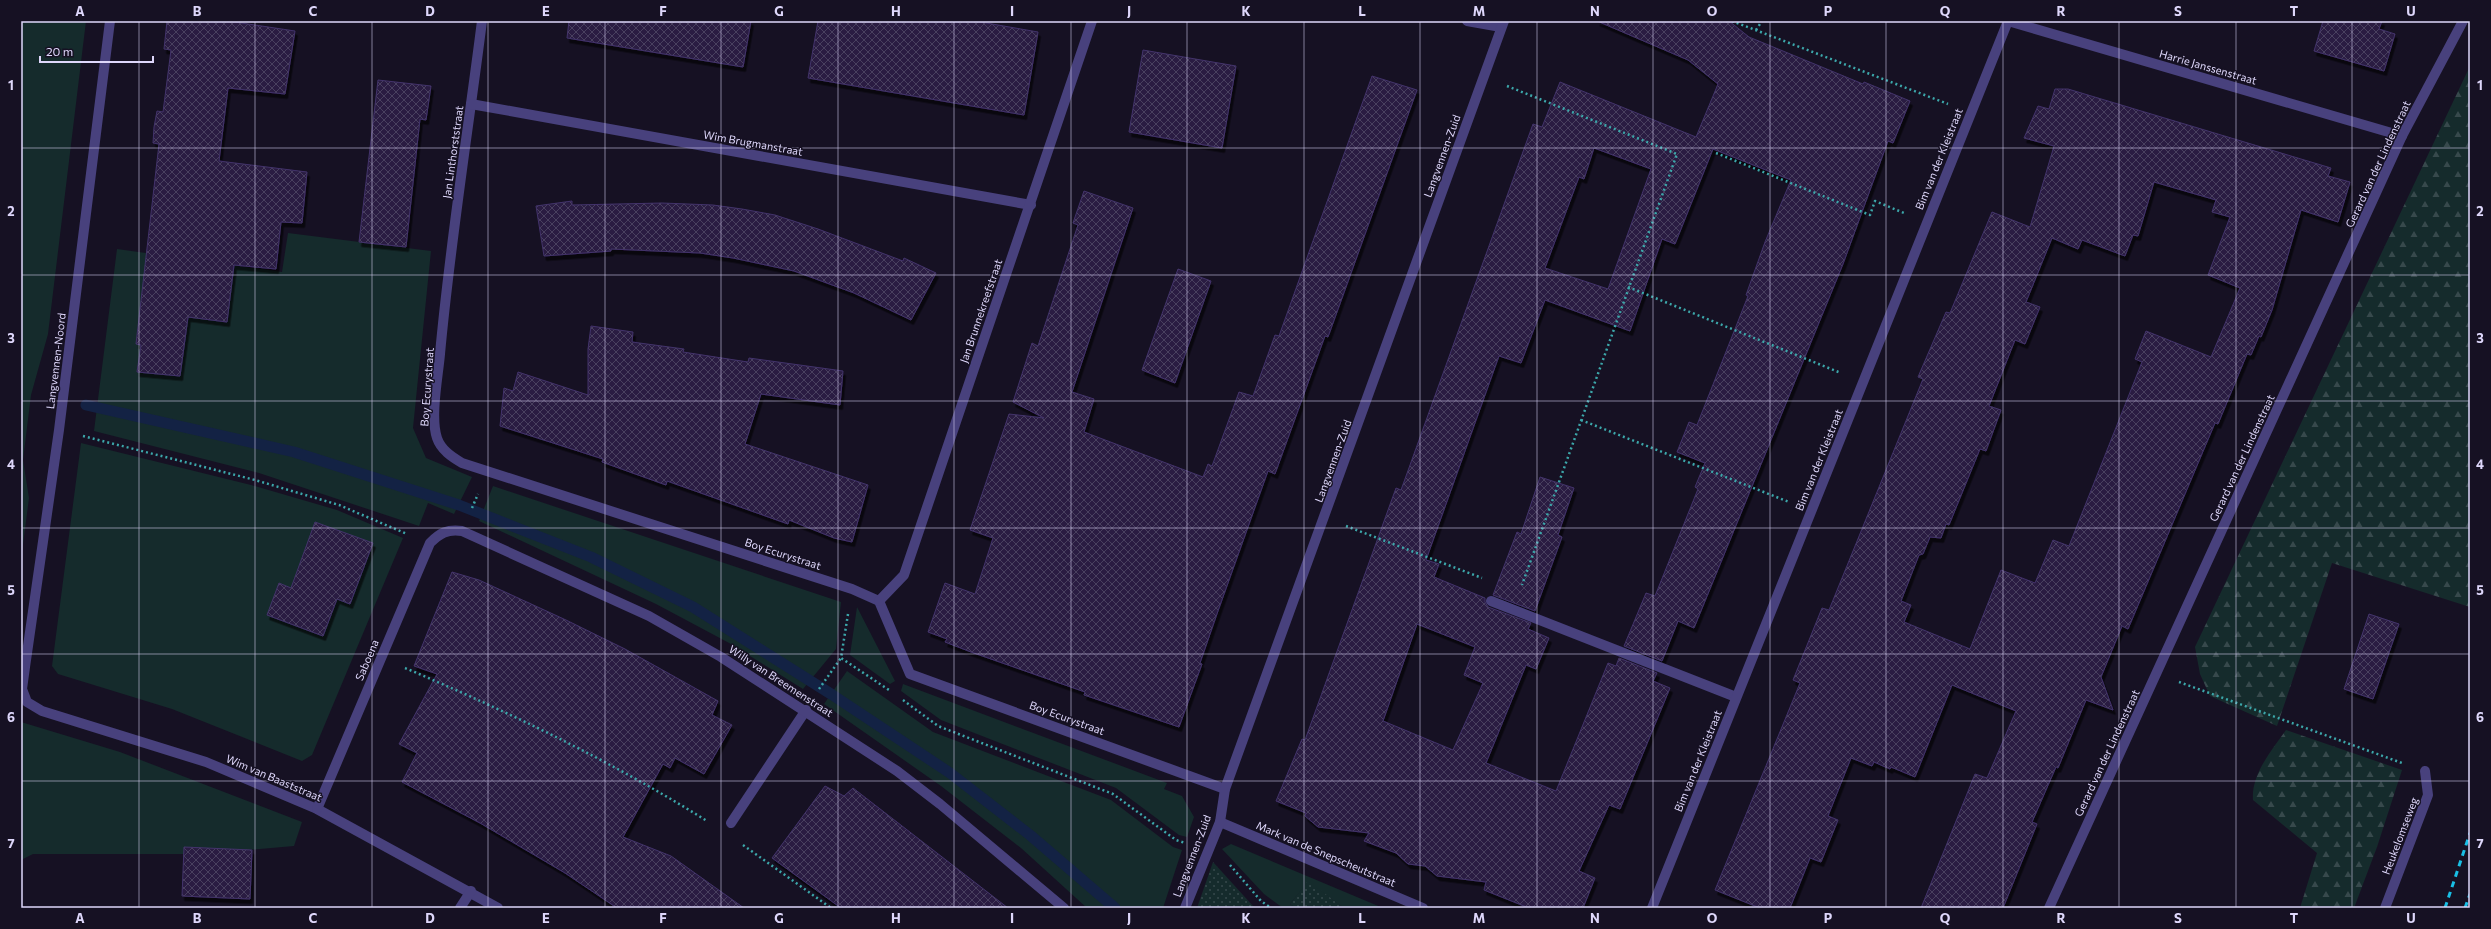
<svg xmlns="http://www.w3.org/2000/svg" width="2491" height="929" viewBox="0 0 2491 929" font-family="Commissioner,sans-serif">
<defs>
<pattern id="forest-firs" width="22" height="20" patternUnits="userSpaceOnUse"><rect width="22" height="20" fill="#152b2c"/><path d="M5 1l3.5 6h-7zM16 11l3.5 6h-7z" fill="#37494c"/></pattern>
<pattern id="park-dots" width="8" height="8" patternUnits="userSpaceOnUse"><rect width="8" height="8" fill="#152b2c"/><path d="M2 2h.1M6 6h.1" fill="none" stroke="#37494c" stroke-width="1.8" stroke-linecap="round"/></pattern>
<pattern id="building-cross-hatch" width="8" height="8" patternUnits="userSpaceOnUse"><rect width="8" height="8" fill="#291f42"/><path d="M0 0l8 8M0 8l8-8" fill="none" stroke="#483f5e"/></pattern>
<filter id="shadow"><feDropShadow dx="2.5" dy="4.5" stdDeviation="0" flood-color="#0009"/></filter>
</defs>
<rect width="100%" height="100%" fill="#161123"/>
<g fill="#152b2c">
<path d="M21,21H86L48,334L31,395L23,460L29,498L21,560Z"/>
<path d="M288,233L431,251L413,428L426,458L472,477L454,514L428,503L419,526L259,473L94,431L117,249L282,272Z"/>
<path d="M81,443L251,485L337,510L403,538L312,755L302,761L172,709L58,674L52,666Z"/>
<path d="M493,486L841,602L836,649L803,689L731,644L656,604L479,521Z"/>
<path d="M857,607L895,681L890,684L850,655Z"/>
<path d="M847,671L933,732L1111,800L1173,847L1182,850L1163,908H1087L1021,848L941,786L824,704Z"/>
<path d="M903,684L1167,783L1164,789L1182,796L1194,817L1187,837L1179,835L1116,788L941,720L901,691Z"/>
<path d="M21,722L120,752L302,822L294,846L202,854H33L21,860Z"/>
<path d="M1231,844L1383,908H1344L1308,882L1290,904L1296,908H1283L1264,894L1222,849Z"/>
</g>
<g fill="url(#forest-firs)">
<path d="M2470,66V607L2332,563L2277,726L2210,696L2200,674L2195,647Z"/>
<path d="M2286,730L2402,770L2377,847L2354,908H2300L2317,853L2253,800C2251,774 2272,750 2286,730Z"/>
</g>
<g fill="url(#park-dots)">
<path d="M1213,862L1253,906L1256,908H1197Z"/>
<path d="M1308,881L1344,908H1296L1290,904Z"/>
</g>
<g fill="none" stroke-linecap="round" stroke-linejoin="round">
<path stroke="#132244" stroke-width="11" d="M86,405L294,452L459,505L591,557L693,607L831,694L950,773L1030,835L1115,908"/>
</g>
<g fill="url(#building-cross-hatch)" stroke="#43336b" fill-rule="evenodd" filter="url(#shadow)">
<path d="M167,21H228L295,31L285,94L228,88L219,161L307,172L302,223L281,222L276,269L234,265L227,322L188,317L180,376L137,372L141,345L136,344L159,144L153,143L154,127L157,111L163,112L171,50L164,49Z"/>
<path d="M569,21H751L743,67L567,38Z"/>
<path d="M818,21H975L1038,32L1024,115L808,78Z"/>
<path d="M1597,21H1729L1749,37L1863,84L1864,82L1910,101L1893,143L1888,141L1843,264L1694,628L1678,621L1662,661L1624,646L1646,593L1655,596L1698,489L1695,487L1705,463L1677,452L1689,422L1697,425L1748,296L1746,295L1765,242L1791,180L1713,149L1675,244L1662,239L1630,331L1545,300L1521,363L1499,356L1426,560L1439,564L1434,577L1485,598V602L1488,607L1531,623L1528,629L1549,638L1536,669L1526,665L1486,763L1556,791L1608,663L1616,666L1619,658L1657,673L1653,681L1670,688L1620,809L1609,805L1579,871L1595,878L1583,908H1529L1484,890L1486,882L1437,876L1425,866L1408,864L1396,853L1364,841L1369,833L1318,827L1305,816L1306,813L1276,801L1302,739L1305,740L1396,488L1401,490L1533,124L1542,127L1560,82L1696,137L1718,84L1688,60ZM1594,148L1651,169L1608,289L1545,268L1579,177L1584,179ZM1417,624L1475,647L1464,675L1483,683L1453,750L1383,721Z"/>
<path d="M2323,21H2382L2379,29L2395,34L2384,71L2314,51Z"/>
<path d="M1143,50L1236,66L1222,148L1129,132Z"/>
<path d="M1372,76L1417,90L1328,337L1325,336L1275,474L1268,471L1218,611L1200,663L1202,664L1179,727L1084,695L1085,692L971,652L945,642L947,639L928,632L945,583L975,594L993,538L970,530L1009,414L1044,418L1013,402L1032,343L1038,346L1068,255L1078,225L1073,223L1084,191L1133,208L1072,392L1094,399L1084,432L1203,477L1208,464L1212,466L1239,392L1253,396L1275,335L1279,336Z"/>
<path d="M378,80L431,86L426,120L420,119L406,247L359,242Z"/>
<path d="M2055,89H2068L2331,168L2328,176L2350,182L2338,222L2301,210L2272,310L2261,337L2259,336L2251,355L2247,354L2218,424L2215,423L2128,629L2122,626L2101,677L2113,710L2086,700L2058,768L2056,767L2032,822L2037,824L2003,908H1921L1975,774L1987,778L2016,711L1952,685L1915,777L1891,767L1890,769L1874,762L1872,766L1851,758L1828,816L1838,820L1821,862L1810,858L1790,908H1760L1715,890L1800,683L1793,680L1822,608L1829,610L1923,379L1918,377L1946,312L1950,313L1992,212L2030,227L2054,146L2024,138L2038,106L2049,109ZM2154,182L2216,200L2212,212L2230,217L2208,275L2240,288L2211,357L2146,331L2135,359L2142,362L2069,546L2053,540L2035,583L2001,570L1970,649L1904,622L1911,605L1901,601L1919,555L1923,554L1930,537L1941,538L1946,524L1949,525L1980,449L1986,451L2001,410L1989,406L2015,340L2025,344L2040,307L2026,302L2052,238L2078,249L2082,240L2125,256L2133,235L2138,236Z"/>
<path d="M572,201V205L662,203L713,205L742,209L775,215L818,229L903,261L904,258L936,273L911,320L854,293L794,271L733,258L700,253L611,249V251L544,256L536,206Z"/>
<path d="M1178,269L1211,281L1175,383L1142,370Z"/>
<path d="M591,326L633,332L632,342L684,349L683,352L748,362L749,358L843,371L840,405L761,394L745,444L868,485L852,542L834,538L789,520L788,524L667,481L666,485L602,462L603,459L500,426L504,388L513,391L518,372L588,395V349Z"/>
<path d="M1540,477L1574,488L1558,535L1562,537L1535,611L1493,595L1517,532L1521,534Z"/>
<path d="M315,522L373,543L350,604L337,599L323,636L267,615L279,583L291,588Z"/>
<path d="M452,572L479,580L566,620L625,649L718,701L712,715L732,725L704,774L675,758L670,768L663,764L623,837L671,856L744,908H617L565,873L480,823L402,782L417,753L399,744L437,674L414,666Z"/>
<path d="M2369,614L2399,624L2373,699L2344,689Z"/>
<path d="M825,786L844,796L853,788L1008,908H841L772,858Z"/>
<path d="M184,847L252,850L250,899L182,896Z"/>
</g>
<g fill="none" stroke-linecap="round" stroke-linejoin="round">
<g stroke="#3ca7aa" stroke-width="2.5" stroke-dasharray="2 3" stroke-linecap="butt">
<path d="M1732,21L1948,104"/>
<path d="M1756,30L1762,21"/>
<path d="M1507,86L1677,154L1522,585"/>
<path d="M1716,153L1870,215L1875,201L1904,213"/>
<path d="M1628,287L1841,373"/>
<path d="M1581,420L1789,502"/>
<path d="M83,436L255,480L339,505L407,534"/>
<path d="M472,508L478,494"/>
<path d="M1346,526L1482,578"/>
<path d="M848,614L841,658L889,690"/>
<path d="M405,668C509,712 611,761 707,821"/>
<path d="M2179,682L2402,763"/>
<path d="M819,689L841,658"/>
<path d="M903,700L938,726L1113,794L1176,840L1185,843"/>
<path d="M743,845L831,908"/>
<path d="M1230,865L1261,901L1271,908"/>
</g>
<g stroke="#48417d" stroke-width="10">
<path d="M1491,601L1736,697"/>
<path d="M731,823L806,710"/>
</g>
<g stroke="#48417d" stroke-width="10">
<path d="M110,21L59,430L25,667L22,689L27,702L42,711L206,762L317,809L498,908"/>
<path d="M482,21C468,132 450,243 440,354C438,377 430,417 437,438C441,450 452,457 462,463L852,589L879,601L910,674L1225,789"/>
<path d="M1467,21L1501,27"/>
<path d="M2008,21L2402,136"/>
<path d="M471,104L1031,205"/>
<path d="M879,601L904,575L1092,21"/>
<path d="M317,809L430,543C440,533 447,529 462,531L649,616L721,657L897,771L940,804L1064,908"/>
<path d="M1220,822L1423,908"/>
<path d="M460,908L471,891"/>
<path d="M1185,908L1220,822L1225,789L1504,21"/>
<path d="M1652,908L2008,21"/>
<path d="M2049,908L2402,136L2463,21"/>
<path d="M2385,908L2428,795L2425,771"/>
</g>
<g stroke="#19bfe5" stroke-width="3" stroke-dasharray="6 5" stroke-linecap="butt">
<path d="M2445,908L2470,833"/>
<path d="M2465,908L2470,894"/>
</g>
</g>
<path fill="none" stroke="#ded7fb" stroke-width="1" stroke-opacity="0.55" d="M139,21V908M255,21V908M372,21V908M488,21V908M605,21V908M721,21V908M838,21V908M954,21V908M1071,21V908M1187,21V908M1304,21V908M1420,21V908M1537,21V908M1653,21V908M1770,21V908M1886,21V908M2003,21V908M2119,21V908M2236,21V908M2352,21V908M21,148H2470M21,275H2470M21,401H2470M21,528H2470M21,654H2470M21,781H2470"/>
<g text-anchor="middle" stroke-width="3" stroke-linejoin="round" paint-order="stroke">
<g font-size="11" fill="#ded7fb" stroke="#161123">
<text transform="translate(2208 67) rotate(16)" y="4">Harrie Janssenstraat</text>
<text transform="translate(753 143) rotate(10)" y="4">Wim Brugmanstraat</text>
<text transform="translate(453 152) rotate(-82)" y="4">Jan Linthorststraat</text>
<text transform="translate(1442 156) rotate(-70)" y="4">Langvennen-Zuid</text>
<text transform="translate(1939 159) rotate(-68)" y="4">Bim van der Kleistraat</text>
<text transform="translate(2378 164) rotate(-65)" y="4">Gerard van der Lindenstraat</text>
<text transform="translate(981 311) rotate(-71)" y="4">Jan Brunnekreefstraat</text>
<text transform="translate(56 361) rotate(-83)" y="4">Langvennen-Noord</text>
<text transform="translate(427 387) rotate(-86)" y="4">Boy Ecurystraat</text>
<text transform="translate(2242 458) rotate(-65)" y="4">Gerard van der Lindenstraat</text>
<text transform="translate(1819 460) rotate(-68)" y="4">Bim van der Kleistraat</text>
<text transform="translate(1333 461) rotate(-70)" y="4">Langvennen-Zuid</text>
<text transform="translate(783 554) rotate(18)" y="4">Boy Ecurystraat</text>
<text transform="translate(367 660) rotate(-67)" y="4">Saboena</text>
<text transform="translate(781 681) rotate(33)" y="4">Willy van Breemenstraat</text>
<text transform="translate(1067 718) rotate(20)" y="4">Boy Ecurystraat</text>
<text transform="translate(2107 753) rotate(-65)" y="4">Gerard van der Lindenstraat</text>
<text transform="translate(1698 761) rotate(-68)" y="4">Bim van der Kleistraat</text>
<text transform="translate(274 778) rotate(23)" y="4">Wim van Baaststraat</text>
<text transform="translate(2400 836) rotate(-69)" y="4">Heukelomseweg</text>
<text transform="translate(1326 854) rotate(23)" y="4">Mark van de Snepscheutstraat</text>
<text transform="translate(1192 856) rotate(-69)" y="4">Langvennen-Zuid</text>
</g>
</g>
<rect width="2491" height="929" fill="none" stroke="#161123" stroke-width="44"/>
<path d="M40 56v6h113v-6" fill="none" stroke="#ded7fb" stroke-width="2"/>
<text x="46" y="56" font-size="12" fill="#ded7fb" stroke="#161123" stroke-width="3" paint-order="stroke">20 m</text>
<rect x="22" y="22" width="2447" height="885" fill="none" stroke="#ded7fb" stroke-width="1.5"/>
<g font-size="13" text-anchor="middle" font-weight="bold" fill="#ded7fb">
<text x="80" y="16">A</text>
<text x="197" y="16">B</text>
<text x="313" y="16">C</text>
<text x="430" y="16">D</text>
<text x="546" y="16">E</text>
<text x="663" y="16">F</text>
<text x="779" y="16">G</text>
<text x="896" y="16">H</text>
<text x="1012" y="16">I</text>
<text x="1129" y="16">J</text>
<text x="1246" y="16">K</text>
<text x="1362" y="16">L</text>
<text x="1479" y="16">M</text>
<text x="1595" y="16">N</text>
<text x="1712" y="16">O</text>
<text x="1828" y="16">P</text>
<text x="1945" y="16">Q</text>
<text x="2061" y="16">R</text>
<text x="2178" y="16">S</text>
<text x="2294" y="16">T</text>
<text x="2411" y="16">U</text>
<text x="11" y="90">1</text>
<text x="2480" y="90">1</text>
<text x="11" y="216">2</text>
<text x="2480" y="216">2</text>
<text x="11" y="343">3</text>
<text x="2480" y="343">3</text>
<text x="11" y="469">4</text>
<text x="2480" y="469">4</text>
<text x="11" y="595">5</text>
<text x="2480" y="595">5</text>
<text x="11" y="722">6</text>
<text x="2480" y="722">6</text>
<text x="11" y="848">7</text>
<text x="2480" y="848">7</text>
<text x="80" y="923">A</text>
<text x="197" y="923">B</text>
<text x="313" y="923">C</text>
<text x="430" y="923">D</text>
<text x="546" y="923">E</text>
<text x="663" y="923">F</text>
<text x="779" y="923">G</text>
<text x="896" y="923">H</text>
<text x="1012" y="923">I</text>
<text x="1129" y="923">J</text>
<text x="1246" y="923">K</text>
<text x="1362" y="923">L</text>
<text x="1479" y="923">M</text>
<text x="1595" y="923">N</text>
<text x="1712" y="923">O</text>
<text x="1828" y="923">P</text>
<text x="1945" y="923">Q</text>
<text x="2061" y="923">R</text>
<text x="2178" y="923">S</text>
<text x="2294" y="923">T</text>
<text x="2411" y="923">U</text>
</g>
</svg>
